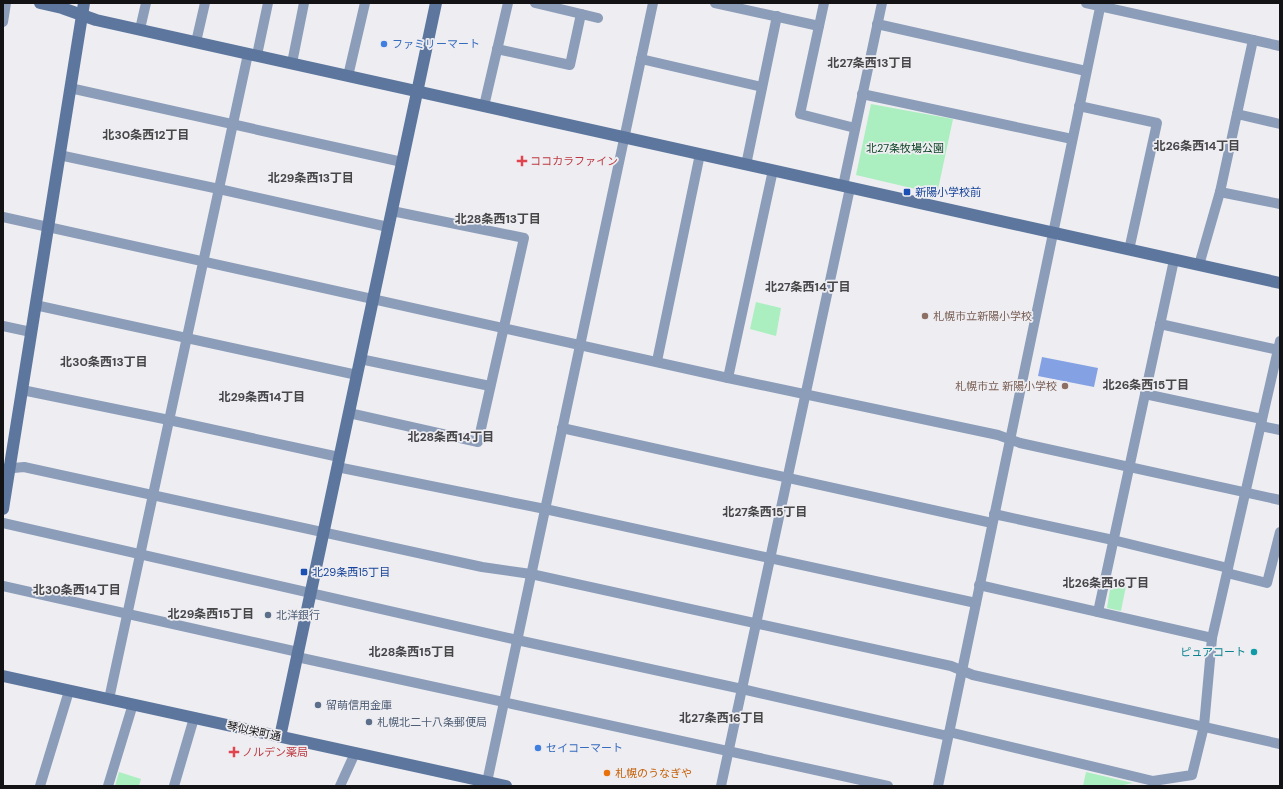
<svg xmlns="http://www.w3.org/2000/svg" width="1283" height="789" viewBox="0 0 1283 789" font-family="'DM Sans','Noto Sans JP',sans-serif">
<rect width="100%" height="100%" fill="#eeedf1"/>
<g fill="#abefc0">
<path d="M871,104L953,119L937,194L856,175Z"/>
<path d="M756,302L781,308L776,336L750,329Z"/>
<path d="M1111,583L1126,586L1121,611L1107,608Z"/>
<path d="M119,772L141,779L139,786H115Z"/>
<path d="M1086,772L1133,783L1119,786H1083Z"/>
</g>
<path fill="#83a1e3" d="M1042,357L1098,368L1094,387L1038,376Z"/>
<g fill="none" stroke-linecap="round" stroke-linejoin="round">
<g stroke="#8b9db9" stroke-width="10">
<path d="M535,3L598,18"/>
<path d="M715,3L819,26"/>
<path d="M824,3L800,114L855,128"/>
<path d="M1086,3L1280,46"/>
<path d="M3,22L6,3"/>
<path d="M877,24L1086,71"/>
<path d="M140,29L146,3"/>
<path d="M196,42L205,3"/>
<path d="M497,49L570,65L581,14"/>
<path d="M257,55L268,3"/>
<path d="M641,59L762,87"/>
<path d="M292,63L304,3"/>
<path d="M348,76L365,3"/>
<path d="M70,88L402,162"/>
<path d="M862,94L1072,139"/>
<path d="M484,106L508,3"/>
<path d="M1079,106L1157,123L1129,250"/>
<path d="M1237,114L1280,124"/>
<path d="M59,155L219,189L388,227"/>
<path d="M746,165L777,16"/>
<path d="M843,186L882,3"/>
<path d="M1220,192L1280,204"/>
<path d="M3,217L728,378L998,435L1020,443L1280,500"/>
<path d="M1199,265L1220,192L1253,40"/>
<path d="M35,305L357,375"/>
<path d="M1160,324L1278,350"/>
<path d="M3,326L31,332"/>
<path d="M360,359L490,386"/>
<path d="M657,361L700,154"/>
<path d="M728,378L773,170"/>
<path d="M22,390L169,420L339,457"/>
<path d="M1145,394L1262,419"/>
<path d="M349,413L478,442L524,238L392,211"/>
<path d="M1261,426L1280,430"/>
<path d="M562,428L992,523"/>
<path d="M337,467L545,509L976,603"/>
<path d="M3,469L24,467L482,567L531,574L951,666L973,675L1280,744"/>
<path d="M994,514L1113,540L1228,568"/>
<path d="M3,523L517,640L742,689L948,736"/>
<path d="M1227,573L1267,583L1280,532"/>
<path d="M979,585L1212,638"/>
<path d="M3,586L298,652"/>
<path d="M1098,612L1174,260"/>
<path d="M297,657L888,786"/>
<path d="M109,699L248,54"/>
<path d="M949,732L1153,781L1192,775L1204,726L1212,638L1280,341"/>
<path d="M487,782L653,3"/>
<path d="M40,786L69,691"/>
<path d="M108,786L133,704"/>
<path d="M174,786L194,718"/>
<path d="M340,786L355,753"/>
<path d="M721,786L850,188"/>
<path d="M938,786L1101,3"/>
</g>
<g stroke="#5c769e" stroke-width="12">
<path d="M40,3L62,8L96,20L1280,283"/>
<path d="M3,509L84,3"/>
<path d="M3,676L506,786"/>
<path d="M280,737L436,3"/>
</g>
</g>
<g fill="#3f7fe0" stroke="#eeedf1" stroke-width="1.5">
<circle cx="384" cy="44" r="4"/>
<circle cx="538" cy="748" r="4"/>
</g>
<g fill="#e0444e" stroke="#eeedf1" stroke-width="1.5">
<path d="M520 155h4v4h4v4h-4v4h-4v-4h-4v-4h4z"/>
<path d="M232 746h4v4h4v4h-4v4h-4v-4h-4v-4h4z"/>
</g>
<g fill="#1a4fb4" stroke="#eeedf1" stroke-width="1.5">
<rect x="903" y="188" width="8" height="8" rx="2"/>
<rect x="300" y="568" width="8" height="8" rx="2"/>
</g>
<g fill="#8d6e63" stroke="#eeedf1" stroke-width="1.5">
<circle cx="925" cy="316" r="4"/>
<circle cx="1065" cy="386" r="4"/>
</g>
<g fill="#5c6f8a" stroke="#eeedf1" stroke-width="1.5">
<circle cx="268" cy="615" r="4"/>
<circle cx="318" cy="705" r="4"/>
<circle cx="369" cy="722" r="4"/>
</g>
<circle fill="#0f9aa8" stroke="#eeedf1" stroke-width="1.5" cx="1254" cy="652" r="4"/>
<circle fill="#e8710a" stroke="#eeedf1" stroke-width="1.5" cx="607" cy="773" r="4"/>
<g text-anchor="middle" stroke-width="3.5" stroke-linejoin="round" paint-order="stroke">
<g font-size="11" fill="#366cbe" stroke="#eeedf1" text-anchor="start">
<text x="392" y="48">ファミリーマート</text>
<text x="546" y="752">セイコーマート</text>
</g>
<g font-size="11" fill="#0f4727" stroke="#eeedf1">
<text x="905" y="152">北27条牧場公園</text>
</g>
<g font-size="11" fill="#be3a42" stroke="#eeedf1" text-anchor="start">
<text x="530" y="165">ココカラファイン</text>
<text x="242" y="756">ノルデン薬局</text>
</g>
<g font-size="11" fill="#164399" stroke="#eeedf1" text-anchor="start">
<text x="915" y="196">新陽小学校前</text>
<text x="312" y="576">北29条西15丁目</text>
</g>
<g font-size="11" fill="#785e54" stroke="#eeedf1" text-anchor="start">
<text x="933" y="320">札幌市立新陽小学校</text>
<text x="1057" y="390" text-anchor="end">札幌市立 新陽小学校</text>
</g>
<g font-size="11" fill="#4e5e75" stroke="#eeedf1" text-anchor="start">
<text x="276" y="619">北洋銀行</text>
<text x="326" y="709">留萌信用金庫</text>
<text x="377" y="726">札幌北二十八条郵便局</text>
</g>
<g font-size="11" fill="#0d838f" stroke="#eeedf1" text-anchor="end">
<text x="1246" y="656">ピュアコート</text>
</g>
<g font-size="11" fill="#131214" stroke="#eeedf1">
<text transform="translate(254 731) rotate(12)" y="4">琴似栄町通</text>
</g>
<g font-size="11" fill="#c56008" stroke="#eeedf1" text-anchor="start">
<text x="615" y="777">札幌のうなぎや</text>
</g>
<g font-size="12" font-weight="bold" fill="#474649" stroke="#eeedf1">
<text x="870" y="67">北27条西13丁目</text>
<text x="146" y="139">北30条西12丁目</text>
<text x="1197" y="150">北26条西14丁目</text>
<text x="311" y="182">北29条西13丁目</text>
<text x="498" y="223">北28条西13丁目</text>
<text x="808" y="291">北27条西14丁目</text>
<text x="104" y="366">北30条西13丁目</text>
<text x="1146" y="389">北26条西15丁目</text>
<text x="262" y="401">北29条西14丁目</text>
<text x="451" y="441">北28条西14丁目</text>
<text x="765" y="516">北27条西15丁目</text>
<text x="1106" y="587">北26条西16丁目</text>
<text x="77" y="594">北30条西14丁目</text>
<text x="211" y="618">北29条西15丁目</text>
<text x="412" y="656">北28条西15丁目</text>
<text x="722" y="722">北27条西16丁目</text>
</g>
</g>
<rect width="1283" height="789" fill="none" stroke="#131214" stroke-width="8"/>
</svg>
